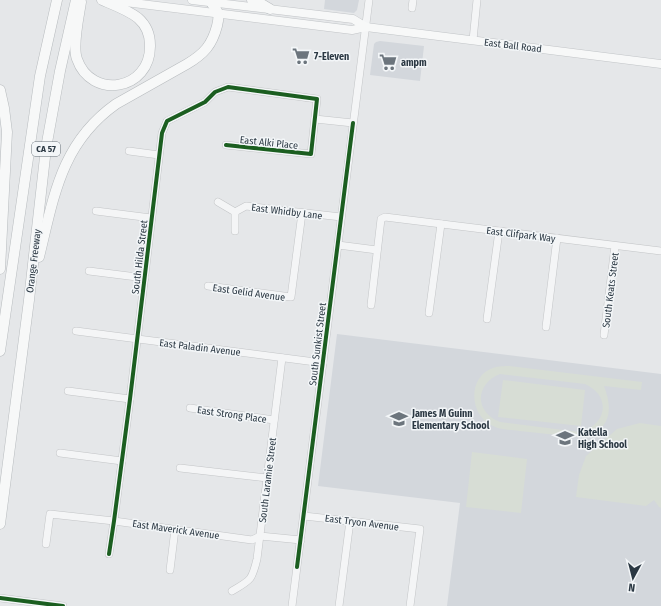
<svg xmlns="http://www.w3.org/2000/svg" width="661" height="606" viewBox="0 0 661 606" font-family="'Fira Sans Condensed',sans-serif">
<rect width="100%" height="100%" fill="#e5e7e9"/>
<g fill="#d3d7dc">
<path d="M325,0H359L357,10L354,13L324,9Z"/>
<path d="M380,41L424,46L420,81L370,75L374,44L376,42Z"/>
<path d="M337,334L661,374V606H447L460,503L318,486Z"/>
</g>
<g fill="#d7ddd5" fill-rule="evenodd">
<path d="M509,366L642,382L641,390L604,386C615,414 608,435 575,437C557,435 539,433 520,431C511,430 501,430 493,426C468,415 467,374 496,367C500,366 505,366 509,366ZM500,374L585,384C612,396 607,426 579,432L500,422C474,412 475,384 500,374Z"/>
<path d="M503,380L585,390L581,426L498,417Z"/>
<path d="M640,423L661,426V508L659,507L654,500L646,506L576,497L579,475L586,456L617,429Z"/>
<path d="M472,452L527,459L521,513L466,507Z"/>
</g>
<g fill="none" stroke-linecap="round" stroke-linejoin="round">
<g stroke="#c3c5c7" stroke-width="8">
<g id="minor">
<path d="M412,8L413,0"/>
<path d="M473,40L477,0"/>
<path d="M315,119L353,123"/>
<path d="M129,151L159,155"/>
<path d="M218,202L235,212V231"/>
<path d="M96,211L151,218"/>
<path d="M235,212L246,206L341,217"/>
<path d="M338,245L377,250"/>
<path d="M89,271L145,278"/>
<path d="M208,286L291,297L302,213"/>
<path d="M371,305L381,219L385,217L661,251"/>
<path d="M429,313L441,224"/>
<path d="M487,319L499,231"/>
<path d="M546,327L557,238"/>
<path d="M76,331L323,363"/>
<path d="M604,335L615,246"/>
<path d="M68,391L130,399"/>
<path d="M190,408L274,420"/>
<path d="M60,453L122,461"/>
<path d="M180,468L267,478"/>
<path d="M304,516L420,529L410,606"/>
<path d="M46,544L50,514L114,521L252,540L260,536L301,540"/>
<path d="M109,554L114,521L130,399L162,133L167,121L205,102L215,92L228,87L317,99L311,154L226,145"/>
<path d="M170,570L175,529"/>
<path d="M232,591C251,580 252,580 257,559L282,358"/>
<path d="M0,598L63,606"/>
<path d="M292,606L369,0"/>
<path d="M339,606L350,521"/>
</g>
</g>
<g stroke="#c1c4c7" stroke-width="9">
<g id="major">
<path d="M109,0L352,30L366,27L661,64"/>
<path d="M192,0L353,19L366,27"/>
</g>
</g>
<g stroke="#b7bbbe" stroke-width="11">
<g id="highway">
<path d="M252,0L258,2L270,9"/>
<path d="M81,2C79,16 72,46 77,59C91,100 151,91 150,45C150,34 146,25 138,18C128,10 114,5 102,0"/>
<path d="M0,90L4,108L7,132L0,269"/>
<path d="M39,257C54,196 61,143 116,104L187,64C204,54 212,45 217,26C218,22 219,17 218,13C217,10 213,6 211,2"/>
<path d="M0,351L40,76L57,0"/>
<path d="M0,524L29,300L46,148L60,71L76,0"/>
</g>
</g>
<use href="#minor" stroke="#f4f5f6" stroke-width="7"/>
<use href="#major" stroke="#f7f8f8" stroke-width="8"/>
<use href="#highway" stroke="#f7f8f8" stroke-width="10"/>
<g stroke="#f3f6f8" stroke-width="6">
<g id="cycleway">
<path d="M109,554L114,521L130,399L162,133L167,121L205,102L215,92L228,87L317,99L311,154L226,145"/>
<path d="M297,567L353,123"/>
<path d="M0,598L63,606"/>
</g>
</g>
<use href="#cycleway" stroke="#1b5e20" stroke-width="4"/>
</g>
<defs>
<g id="supermarket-bare" transform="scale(1.38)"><path d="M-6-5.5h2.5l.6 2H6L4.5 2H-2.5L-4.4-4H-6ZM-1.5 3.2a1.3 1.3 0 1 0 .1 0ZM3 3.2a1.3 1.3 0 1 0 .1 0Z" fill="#6c757d" stroke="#f3f6f8" stroke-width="2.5" paint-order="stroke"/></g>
<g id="school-bare" transform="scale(1.38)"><path d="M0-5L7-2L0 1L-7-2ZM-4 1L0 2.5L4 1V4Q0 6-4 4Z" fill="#6c757d" stroke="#f3f6f8" stroke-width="2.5" paint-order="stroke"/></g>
</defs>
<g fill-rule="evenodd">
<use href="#supermarket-bare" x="301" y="56"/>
<use href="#supermarket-bare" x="388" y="62"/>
<use href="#school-bare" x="399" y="419"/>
<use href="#school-bare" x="565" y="438"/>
</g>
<g text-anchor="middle" stroke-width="3" stroke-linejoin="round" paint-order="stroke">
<rect fill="#f3f6f8" stroke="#677179" stroke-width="1" x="32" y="142" width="28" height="14" rx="3"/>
<g font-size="9" font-weight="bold" fill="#2b3843">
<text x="46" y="152">CA 57</text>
</g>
<g font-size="10" fill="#2b3843" stroke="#f3f6f8">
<text transform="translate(513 45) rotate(7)" y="4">East Ball Road</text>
<text transform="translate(269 142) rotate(6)" y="4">East Alki Place</text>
<text transform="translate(287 211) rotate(7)" y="4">East Whidby Lane</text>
<text transform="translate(521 234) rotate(7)" y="4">East Clifpark Way</text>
<text transform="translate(139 257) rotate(-83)" y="4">South Hilda Street</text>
<text transform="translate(33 261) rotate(-83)" y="4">Orange Freeway</text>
<text transform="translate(610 290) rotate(-83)" y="4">South Keats Street</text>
<text transform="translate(249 292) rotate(8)" y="4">East Gelid Avenue</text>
<text transform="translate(317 344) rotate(-83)" y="4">South Sunkist Street</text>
<text transform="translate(200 347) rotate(7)" y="4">East Paladin Avenue</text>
<text transform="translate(232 414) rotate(8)" y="4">East Strong Place</text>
<text transform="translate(267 480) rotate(-83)" y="4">South Laramie Street</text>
<text transform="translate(362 522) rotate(7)" y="4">East Tryon Avenue</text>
<text transform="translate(176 529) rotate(8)" y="4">East Maverick Avenue</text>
</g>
<g font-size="10" font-weight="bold" fill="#2b3843" stroke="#f3f6f8" text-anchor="start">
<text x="314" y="60">7-Eleven</text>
<text x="401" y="66">ampm</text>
<text x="412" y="417">James M Guinn<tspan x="412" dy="12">Elementary School</tspan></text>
<text x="578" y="436">Katella<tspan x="578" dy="12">High School</tspan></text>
</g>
</g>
<g transform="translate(633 578) rotate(187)" stroke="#f3f6f8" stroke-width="3" paint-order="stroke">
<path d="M0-3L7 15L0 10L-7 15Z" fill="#2b3843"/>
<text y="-6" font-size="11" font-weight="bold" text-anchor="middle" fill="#2b3843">N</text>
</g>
</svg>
